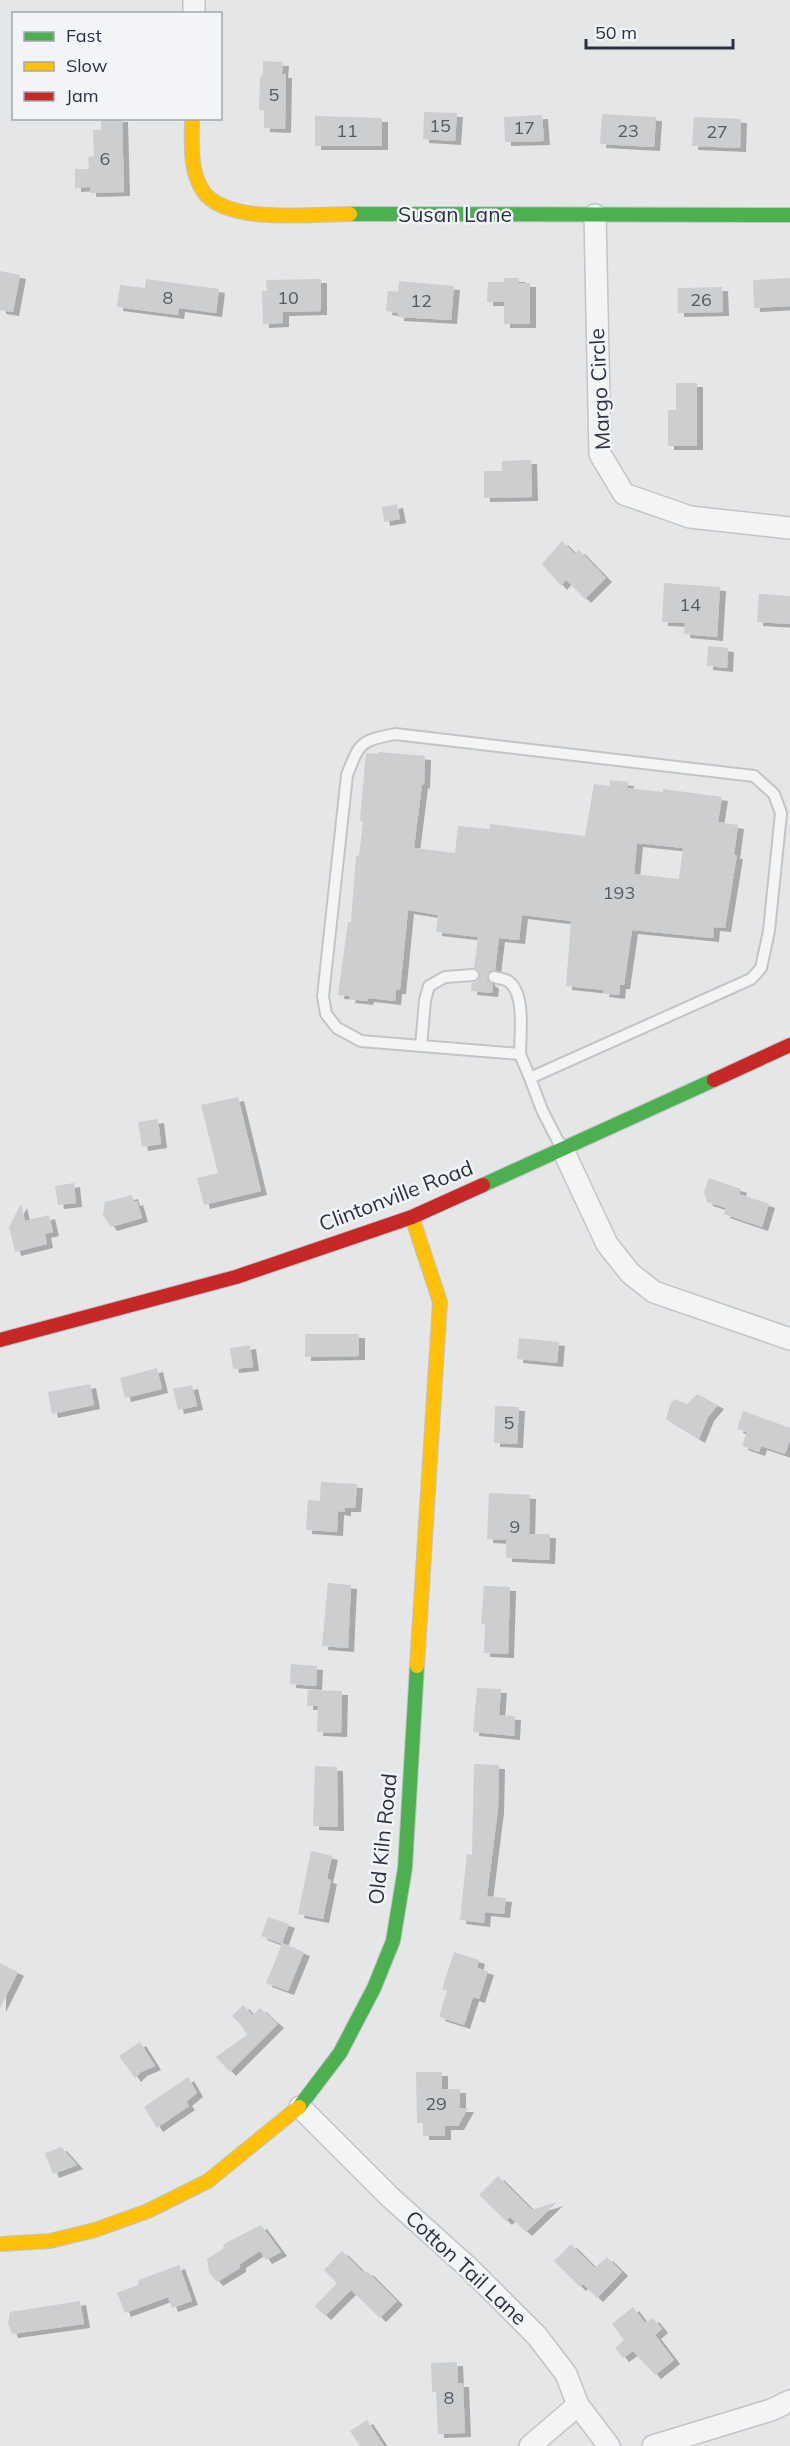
<svg xmlns="http://www.w3.org/2000/svg" width="790" height="2446" viewBox="0 0 790 2446" font-family="Mulish,sans-serif">
<defs>
<filter id="shadow"><feDropShadow dx="6" dy="4" stdDeviation="0" flood-color="#0004"/></filter>
</defs>
<rect width="100%" height="100%" fill="#e4e6e8"/>
<g fill="#ccced0" fill-rule="evenodd" filter="url(#shadow)">
<path d="M263,61L283,62L282,74H286L285,129L264,128V110H259L260,78L263,74Z"/>
<path d="M424,112L457,113L455,141L423,139Z"/>
<path d="M602,114L656,117L654,147L600,144Z"/>
<path d="M542,115L544,141L505,142L504,117Z"/>
<path d="M315,116L382,118V146H315Z"/>
<path d="M694,117L741,119L740,148L692,146Z"/>
<path d="M101,118H122L124,192L90,193V187L75,188V169H89L88,157L94,156L93,130H101Z"/>
<path d="M0,271L20,275L13,312L0,310Z"/>
<path d="M504,278H519V283H530V324H504V302H487L488,282H504Z"/>
<path d="M790,278V306L754,308L753,280Z"/>
<path d="M146,279L219,289L216,313L179,308L178,315L117,307L120,285L145,288Z"/>
<path d="M321,279V311L283,312V323L263,324L262,291H267L266,280Z"/>
<path d="M399,281L454,286L451,320L398,317V313L386,311L388,291L398,292Z"/>
<path d="M722,287L723,312L678,313V288Z"/>
<path d="M676,383H697V446H668V410H676Z"/>
<path d="M531,460L532,497L484,498V471H502V461Z"/>
<path d="M397,504L400,519L384,522L382,507Z"/>
<path d="M562,541L575,554L579,550L606,578L585,599L566,580L561,586L542,564Z"/>
<path d="M664,583L720,587L717,637L684,634L685,623L662,622Z"/>
<path d="M759,594L790,596V624L757,622Z"/>
<path d="M708,646L728,648L727,668L707,666Z"/>
<path d="M378,752L425,756L424,785L422,784L414,848L455,853L458,826L490,829V824L585,836L594,784L610,786V780L628,782L627,788L663,792V789L722,797L718,822L738,825L734,855H737L725,928L714,927L713,938L632,930L624,985H620L619,995L603,993L604,990L566,986L571,921L522,915L519,940L499,938L495,970L489,972L487,976L489,982L493,985L492,993L471,991L472,983L478,981L480,975L479,970L474,968L478,937L436,932L438,915L408,910L400,990H396L395,1001L368,998L367,1001L349,999L350,996L338,995L348,922H351L356,856H359L363,822L360,821L366,753L378,754ZM637,843L683,848L679,879L634,874Z"/>
<path d="M238,1097L261,1191L204,1205L197,1178L218,1173L201,1105Z"/>
<path d="M158,1119L161,1144L142,1147L138,1122Z"/>
<path d="M709,1178L741,1189L739,1194L769,1204L762,1227L724,1214L726,1208L707,1202L704,1192Z"/>
<path d="M74,1183L76,1203L58,1205L55,1186Z"/>
<path d="M132,1195L134,1202L137,1201L142,1218L111,1227L103,1215L105,1202Z"/>
<path d="M21,1204L25,1221L49,1215L53,1232L45,1234L47,1244L15,1252L9,1227Z"/>
<path d="M305,1334H359V1356L305,1357Z"/>
<path d="M519,1338L559,1342L557,1363L517,1359Z"/>
<path d="M250,1345L253,1367L233,1369L230,1348Z"/>
<path d="M157,1368L162,1389L125,1398L120,1378Z"/>
<path d="M90,1384L94,1405L52,1414L48,1392Z"/>
<path d="M192,1385L197,1406L178,1410L173,1389Z"/>
<path d="M697,1394L718,1405L708,1417L699,1439L666,1419L670,1405L674,1399L687,1404Z"/>
<path d="M495,1406L519,1407L517,1444L494,1443Z"/>
<path d="M743,1411L790,1428V1440L785,1454L761,1446L759,1452L742,1446L747,1432L737,1429Z"/>
<path d="M321,1482L357,1484L355,1508H345V1512L338,1511L337,1532L306,1530L308,1500L320,1501Z"/>
<path d="M489,1493L530,1495L529,1534H550L549,1560L506,1558V1540L487,1539Z"/>
<path d="M328,1583L351,1585L348,1648L322,1646Z"/>
<path d="M484,1586L510,1587L508,1654L484,1653L485,1624H481Z"/>
<path d="M291,1664L317,1666L316,1686L290,1684Z"/>
<path d="M477,1688L501,1689L499,1715L515,1716L514,1736L473,1732Z"/>
<path d="M308,1690L342,1691L341,1733L317,1732L318,1706H307Z"/>
<path d="M474,1764L499,1765L498,1809L487,1896L506,1898L504,1914L485,1912L484,1923L460,1920L467,1854L472,1855Z"/>
<path d="M315,1766L337,1767L338,1827L313,1826Z"/>
<path d="M311,1851L332,1856L327,1879L331,1880L323,1919L298,1914Z"/>
<path d="M268,1917L289,1924L282,1943L304,1952L288,1991L266,1983L282,1944L261,1936Z"/>
<path d="M454,1952L479,1960L477,1968L488,1971L479,1999L473,1997L464,2025L439,2017L447,1991L442,1989Z"/>
<path d="M0,1963L18,1972L0,2008Z"/>
<path d="M243,2005L253,2015L260,2008L278,2024L230,2072L216,2057L247,2035L242,2026L232,2016Z"/>
<path d="M140,2042L155,2066L141,2072L135,2078L119,2056Z"/>
<path d="M416,2072H442V2089H460V2108H468L458,2126H445V2136H423V2123H417Z"/>
<path d="M188,2077L197,2093L186,2102L189,2106L157,2128L144,2107Z"/>
<path d="M61,2147L77,2165L53,2174L45,2153Z"/>
<path d="M498,2176L532,2210L557,2202L526,2232L510,2217L506,2221L479,2195Z"/>
<path d="M261,2225L281,2252L266,2260L260,2251L240,2264V2268L217,2282L209,2272L207,2259L223,2249L224,2244Z"/>
<path d="M571,2244L595,2268L607,2257L622,2272L597,2298L583,2284L580,2287L554,2261Z"/>
<path d="M342,2251L362,2271L368,2272L397,2301L380,2318L351,2290L325,2316L315,2306L337,2283L324,2270Z"/>
<path d="M179,2265L192,2301L172,2308L168,2297L125,2313L117,2293L138,2285L139,2280Z"/>
<path d="M80,2301L84,2324L12,2334L8,2323L10,2312Z"/>
<path d="M633,2307L645,2323L653,2318L662,2329L655,2335L674,2360L655,2375L633,2351L623,2358L615,2348L624,2340L612,2324Z"/>
<path d="M457,2362L458,2383H463L465,2433L438,2434L436,2392H432L431,2363Z"/>
<path d="M367,2420L384,2446H360L350,2431Z"/>
</g>
<g fill="none" stroke-linecap="round" stroke-linejoin="round">
<g stroke="#c2c4c6" stroke-width="14">
<g id="lane">
<path d="M494,977C498,978 505,979 508,981C526,993 520,1035 520,1054"/>
<path d="M421,1046L425,1000L429,986L445,977L473,975"/>
<path d="M530,1078L520,1054L361,1041L337,1028L326,1014L323,996L347,775C360,742 360,741 395,734L754,776L774,794L781,813L769,931L761,968L751,979L530,1078L542,1110L561,1147"/>
</g>
</g>
<g stroke="#c2c4c6" stroke-width="24">
<g id="street">
<path d="M194,14V0"/>
<path d="M595,215L600,454L624,494L690,517L790,528"/>
<path d="M563,1150L607,1244L630,1273L654,1292L790,1339"/>
<path d="M300,2107L391,2198L469,2268L537,2336L566,2374L578,2405L609,2446"/>
<path d="M530,2446L578,2405"/>
<path d="M653,2446L771,2410L790,2401"/>
</g>
</g>
<g stroke="#c2c4c6" stroke-width="16">
<g id="fast">
<path d="M350,214L790,215"/>
<path d="M483,1185L714,1080"/>
<path d="M299,2107L340,2053L374,1988L393,1941L405,1868L417,1666"/>
</g>
</g>
<g stroke="#c2c4c6" stroke-width="16">
<g id="slow">
<path d="M192,118C192,141 189,170 203,191C226,225 312,214 350,214"/>
<path d="M412,1217L440,1302L417,1666"/>
<path d="M0,2244L50,2241L95,2230L148,2211L208,2181L299,2107"/>
</g>
</g>
<g stroke="#c2c4c6" stroke-width="16">
<g id="jam">
<path d="M714,1080L790,1045"/>
<path d="M0,1340L236,1277L412,1217L483,1185"/>
</g>
</g>
<use href="#lane" stroke="#f3f4f5" stroke-width="10"/>
<use href="#street" stroke="#f3f4f5" stroke-width="21"/>
<use href="#fast" stroke="#4caf50" stroke-width="14"/>
<use href="#slow" stroke="#ffc107" stroke-width="14"/>
<use href="#jam" stroke="#c62828" stroke-width="14"/>
</g>
<g text-anchor="middle" stroke-width="5" stroke-linejoin="round" paint-order="stroke">
<g font-size="18" fill="#545966">
<text x="274" y="101">5</text>
<text x="440" y="132">15</text>
<text x="524" y="134">17</text>
<text x="347" y="137">11</text>
<text x="628" y="137">23</text>
<text x="717" y="138">27</text>
<text x="105" y="165">6</text>
<text x="168" y="304">8</text>
<text x="288" y="304">10</text>
<text x="701" y="306">26</text>
<text x="421" y="307">12</text>
<text x="690" y="611">14</text>
<text x="619" y="899">193</text>
<text x="509" y="1429">5</text>
<text x="515" y="1533">9</text>
<text x="436" y="2110">29</text>
<text x="449" y="2404">8</text>
</g>
<g font-size="21" fill="#2b3141" stroke="#f2f4f7">
<text x="455" y="222">Susan Lane</text>
<text transform="translate(600 389) rotate(-93)" y="7">Margo Circle</text>
<text transform="translate(396 1196) rotate(-21)" y="7">Clintonville Road</text>
<text transform="translate(383 1839) rotate(-84)" y="7">Old Kiln Road</text>
<text transform="translate(466 2268) rotate(43)" y="7">Cotton Tail Lane</text>
</g>
</g>
<rect x="12" y="12" width="210" height="108" fill="#f2f4f7" stroke="#a2a6ae" stroke-width="1.5"/>
<rect x="24" y="32" width="30" height="9" fill="#4caf50" stroke="#a2a6ae" stroke-width="1.5"/>
<text x="66" y="42" font-size="18" fill="#2b3141">Fast</text>
<rect x="24" y="62" width="30" height="9" fill="#ffc107" stroke="#a2a6ae" stroke-width="1.5"/>
<text x="66" y="72" font-size="18" fill="#2b3141">Slow</text>
<rect x="24" y="92" width="30" height="9" fill="#c62828" stroke="#a2a6ae" stroke-width="1.5"/>
<text x="66" y="102" font-size="18" fill="#2b3141">Jam</text>
<path d="M586 39v9h147v-9" fill="none" stroke="#2b3141" stroke-width="3"/>
<text x="595" y="39" font-size="18" fill="#2b3141" stroke="#f2f4f7" stroke-width="4.5" paint-order="stroke">50 m</text>
</svg>
